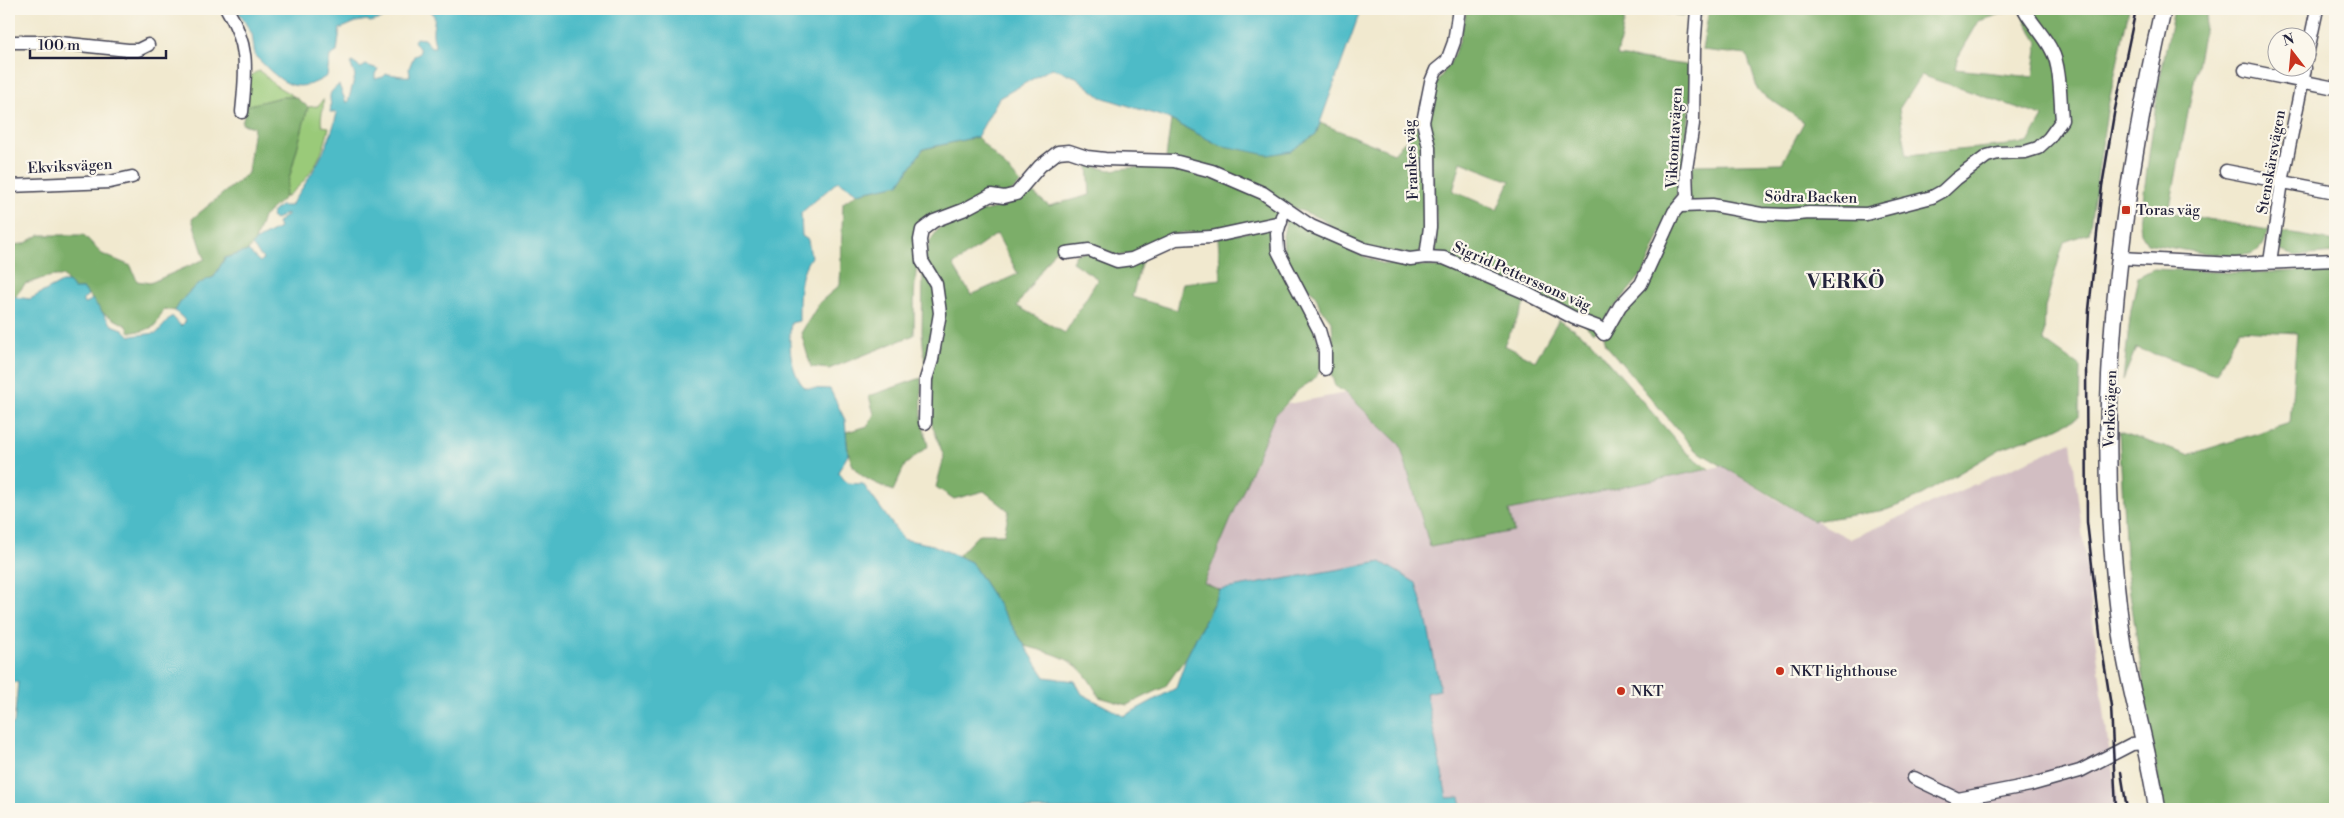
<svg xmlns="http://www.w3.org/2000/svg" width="2344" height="818" viewBox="0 0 2344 818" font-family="'Libre Bodoni',serif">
<rect width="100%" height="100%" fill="#fbf7ec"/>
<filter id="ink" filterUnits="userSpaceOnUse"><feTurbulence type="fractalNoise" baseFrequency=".02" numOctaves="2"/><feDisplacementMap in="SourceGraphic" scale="10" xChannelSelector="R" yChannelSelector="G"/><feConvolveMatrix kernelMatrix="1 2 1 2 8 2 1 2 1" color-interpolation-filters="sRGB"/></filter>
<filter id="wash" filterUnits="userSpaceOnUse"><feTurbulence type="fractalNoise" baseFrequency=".0096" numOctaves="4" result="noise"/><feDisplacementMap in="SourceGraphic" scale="20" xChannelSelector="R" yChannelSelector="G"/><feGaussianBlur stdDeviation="1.12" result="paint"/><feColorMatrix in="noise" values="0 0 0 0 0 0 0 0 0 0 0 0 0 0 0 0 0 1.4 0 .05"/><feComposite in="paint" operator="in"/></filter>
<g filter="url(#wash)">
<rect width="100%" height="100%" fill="#f1e9cf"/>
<path fill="#d2bec2" d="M1346,393L1400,445L1430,547L1513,530L1508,511L1722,466L1778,501L1850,539L2071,442L2108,742L2119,809H1463L1460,797L1447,799L1426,693L1440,690L1427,622L1415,583L1381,563L1220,590L1204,584L1275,415L1288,404Z"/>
<g fill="#9aca79" stroke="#5e765a">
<path d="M260,71L275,85L295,97H281L246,106C247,92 244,74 260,71Z"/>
<path d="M323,99C325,108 319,117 322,126L329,127C324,155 308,183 284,198L308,107L318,106Z"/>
</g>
<g fill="#7bae69" stroke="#4e6852" fill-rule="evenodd">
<path d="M1467,9H1702L1701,17L1646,12L1625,17L1617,56L1694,66L1683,179L1644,272L1593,333L1582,322L1436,254V217L1427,117L1437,82L1450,63L1459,42ZM1461,162L1510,181L1497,210L1453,191Z"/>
<path d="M1709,9H2017L1979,21L1957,59L1955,69L2033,77L2038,42L2018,9H2129L2107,111L2089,233L2064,242L2045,307L2044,341L2080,367L2079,417L2055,429L2002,448L1913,500L1886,510L1814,521L1694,449L1606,345L1604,336L1640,295L1659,245L1690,183L1693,165L1782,163L1804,122L1758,91L1747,55L1702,50ZM1921,75L2042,116L2043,117L2028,143L1907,155L1899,109Z"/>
<path d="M2174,9H2208L2169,212L2268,230C2265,238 2264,245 2257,251C2242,263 2168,247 2147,243L2141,233L2140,222L2158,88Z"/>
<path d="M281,97H295L308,107L284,198L263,217L255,241L248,251L225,258L214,277C196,283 184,295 175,311L164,309L155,326L143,331L130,332L127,326L103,313L84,289H74L63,276C47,275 40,280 25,284L15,297L9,291V245L24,244L39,235H84L102,254L131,266L137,281L150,283L205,259L192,219L248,173L254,127L242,124L246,106Z"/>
<path d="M1171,120L1219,145L1316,134L1320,123L1394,153L1421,123C1428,155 1434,227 1418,256L1358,246L1320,218L1166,158Z"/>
<path d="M977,137L1021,183L1001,201L938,218C910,261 915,287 914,335L829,369L811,367L801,333L820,302L840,285L843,203L858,193L899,184L923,149Z"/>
<path d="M1166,164L1178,165L1259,196L1281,209L1278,219L1218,231L1180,233L1146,246L1131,254L1117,256L1092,246L1054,251L1017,306L1065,333L1098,279L1072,262L1076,254L1086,252L1116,263L1143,256L1132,297L1177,310L1183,283L1221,279L1218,238L1277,226L1275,234C1287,262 1325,338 1321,365C1319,382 1302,384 1293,395C1287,403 1282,409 1275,415L1204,583L1220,590L1187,656L1165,687L1127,705L1099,697C1080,659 1063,656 1025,646L971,562L958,556L979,534H1004L1009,511L984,491L954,499L936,487L944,457L930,419L922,333L923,268L930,241L944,221L1004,206L1017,199L1027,188L1049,206L1090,195L1088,165L1110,170ZM997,234L1018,274L971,295L953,265Z"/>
<path d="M1287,215L1318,227L1348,250L1383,264L1429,266L1462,271L1526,301L1504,345L1535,361L1559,319L1591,341L1685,451L1709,469L1509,511L1514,531L1430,547L1400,445L1346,393L1335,386L1330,370L1329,351L1333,340L1332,322L1320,307L1315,294L1298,281L1284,252L1283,236Z"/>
<path d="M2280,232L2335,241V253L2296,256L2281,251L2278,243Z"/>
<path d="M2153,269L2242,273L2335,270V809H2162L2127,573L2119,432L2188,455L2290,423L2297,333L2239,330L2216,374L2136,348L2123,380L2131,309L2138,277Z"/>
<path d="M921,378L922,420L928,446L905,465L893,491C857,475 849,474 846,432L868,426L874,414L869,396Z"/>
</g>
<g fill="#4ebbc7" stroke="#386e81">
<path d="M237,9H410L390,12L382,19L370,22L367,20L356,22L340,29L337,52L330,56L327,76C293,98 280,80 255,56L252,34Z"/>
<path d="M426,9H1361L1316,134L1291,151L1268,155L1219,145L1167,118L1101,97L1076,77L1052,68L999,98L977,137L923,149L899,184L858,193L838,181L801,213L802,236L808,240L811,257C798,274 799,300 799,321L791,323C788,343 790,372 805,388L830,389L845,420L848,455L838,472L847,483L863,484L903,539L933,545L971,562L1045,677L1075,681L1082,694L1124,716L1176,688L1187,656L1220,590L1381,562L1416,583L1427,622L1440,690L1426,693L1447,798L1460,797L1463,809H9V726L14,723L18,682L9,683V291L15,297L30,299L62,282H68L74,289H84L88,295L83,300V303L86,304L92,299L112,325L123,329L130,336L157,333L172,316L181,326L186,321L175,311C184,295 196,283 214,277L225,258L248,251L260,262L263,259L252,246L255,241L279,228L277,223L287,215V213L275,220L271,217L273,212L280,206H290C311,176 329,149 337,113L330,112C333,98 324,95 339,85L346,102H348L355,76L351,65L352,62L361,68L366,65L378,69L375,74V79L383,77L386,74C395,74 400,77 410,76L409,68L414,56L419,54L420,50L414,41L416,38L424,39L431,47H435C435,42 433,39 433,34C432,24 440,13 426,9Z"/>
</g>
</g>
<g filter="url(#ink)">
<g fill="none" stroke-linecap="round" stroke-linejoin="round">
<g stroke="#414051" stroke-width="15">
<g id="minor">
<path d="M227,9C250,47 246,70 242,112"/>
<path d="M9,42H50L128,50H138L148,45"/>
<path d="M2306,60L2317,9"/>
<path d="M2245,70L2335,88"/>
<path d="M2226,171L2335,192"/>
<path d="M9,186L110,182L132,177"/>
<path d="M1680,206L1712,205L1761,214L1787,215L1809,213L1866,214L1932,197L1943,191L1956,179L1987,156L1998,153L2025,152L2038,148L2049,138L2062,120C2060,101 2061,67 2052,51C2045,36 2032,24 2024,9"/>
<path d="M1282,216L1277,234L1278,251L1319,330L1325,351V369"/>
<path d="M1066,253L1089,250L1117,261L1132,259L1176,239L1211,237L1281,222"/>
<path d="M1426,257L1430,227L1429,147L1423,122L1431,82L1436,70L1447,61L1454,42L1459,9"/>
<path d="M2121,258L2234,264L2335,260"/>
<path d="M2270,262L2282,182L2305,68"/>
<path d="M925,423L926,379L932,360L940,313L936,284L922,261L920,240L922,230L934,221L963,210L991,195L1004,197L1016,194L1040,166L1058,152L1069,151L1087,157L1105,159L1174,161L1212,171L1263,193L1311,226L1364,249L1410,259L1426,257L1444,258L1524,292L1574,318L1598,327L1604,334L1620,306L1641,284L1674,212L1687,197L1686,169L1693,124L1694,49L1697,9"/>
<path d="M1914,778L1958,799L2030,785L2080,771L2132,744L2145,743"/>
</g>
</g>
<g stroke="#414051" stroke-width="19">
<path id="major" d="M2157,809C2150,755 2133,704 2124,650C2120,626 2118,602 2115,577C2095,391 2122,191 2163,9"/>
</g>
<use href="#minor" stroke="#fff" stroke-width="12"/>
<use href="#major" stroke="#fff" stroke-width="16"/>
<g stroke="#22223b" stroke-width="2.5">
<path d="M2121,772L2127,809"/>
<path d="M2116,809L2111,706L2101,643L2087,522L2086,369L2089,310L2102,186L2114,114L2136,9"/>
</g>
</g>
</g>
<g fill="#c8321e" stroke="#fbf7ec" stroke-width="2">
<rect x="2121" y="205" width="10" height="10" rx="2.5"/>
<circle cx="1780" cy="671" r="5"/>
<circle cx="1621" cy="691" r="5"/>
</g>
<g text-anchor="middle" stroke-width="4.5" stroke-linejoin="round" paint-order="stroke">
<g font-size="15" fill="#22223b" stroke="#fbf7ec">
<text transform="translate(1674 138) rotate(-87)" y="5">Viktomtavägen</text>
<text transform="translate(1411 160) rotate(-93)" y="5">Frankes väg</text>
<text transform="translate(2271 162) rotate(-80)" y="5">Stenskärsvägen</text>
<text transform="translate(70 166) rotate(-3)" y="5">Ekviksvägen</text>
<text transform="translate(1811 197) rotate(1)" y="5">Södra Backen</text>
<text transform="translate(1522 276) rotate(24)" y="5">Sigrid Petterssons väg</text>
<text transform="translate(2110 409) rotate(-88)" y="5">Verkövägen</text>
</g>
<g font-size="15" fill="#22223b" stroke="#fbf7ec" text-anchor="start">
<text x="2136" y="215">Toras väg</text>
<text x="1790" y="676">NKT lighthouse</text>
<text x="1631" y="696">NKT</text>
</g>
<g font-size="20" font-weight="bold" letter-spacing="1" fill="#22223b" stroke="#fbf7ec">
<text x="1846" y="288">VERKÖ</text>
</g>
</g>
<rect width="2344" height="818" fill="none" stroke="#fbf7ec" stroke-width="30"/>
<g transform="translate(2292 52) rotate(344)"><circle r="24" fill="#fbf7ec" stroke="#a4a2a5"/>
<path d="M0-4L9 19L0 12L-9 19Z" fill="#c8321e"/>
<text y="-8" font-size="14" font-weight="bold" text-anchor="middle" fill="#22223b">N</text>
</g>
<path d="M30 50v8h136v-8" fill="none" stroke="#22223b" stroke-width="2.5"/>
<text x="38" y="50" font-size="15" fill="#22223b" stroke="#fbf7ec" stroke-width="4" paint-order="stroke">100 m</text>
</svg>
